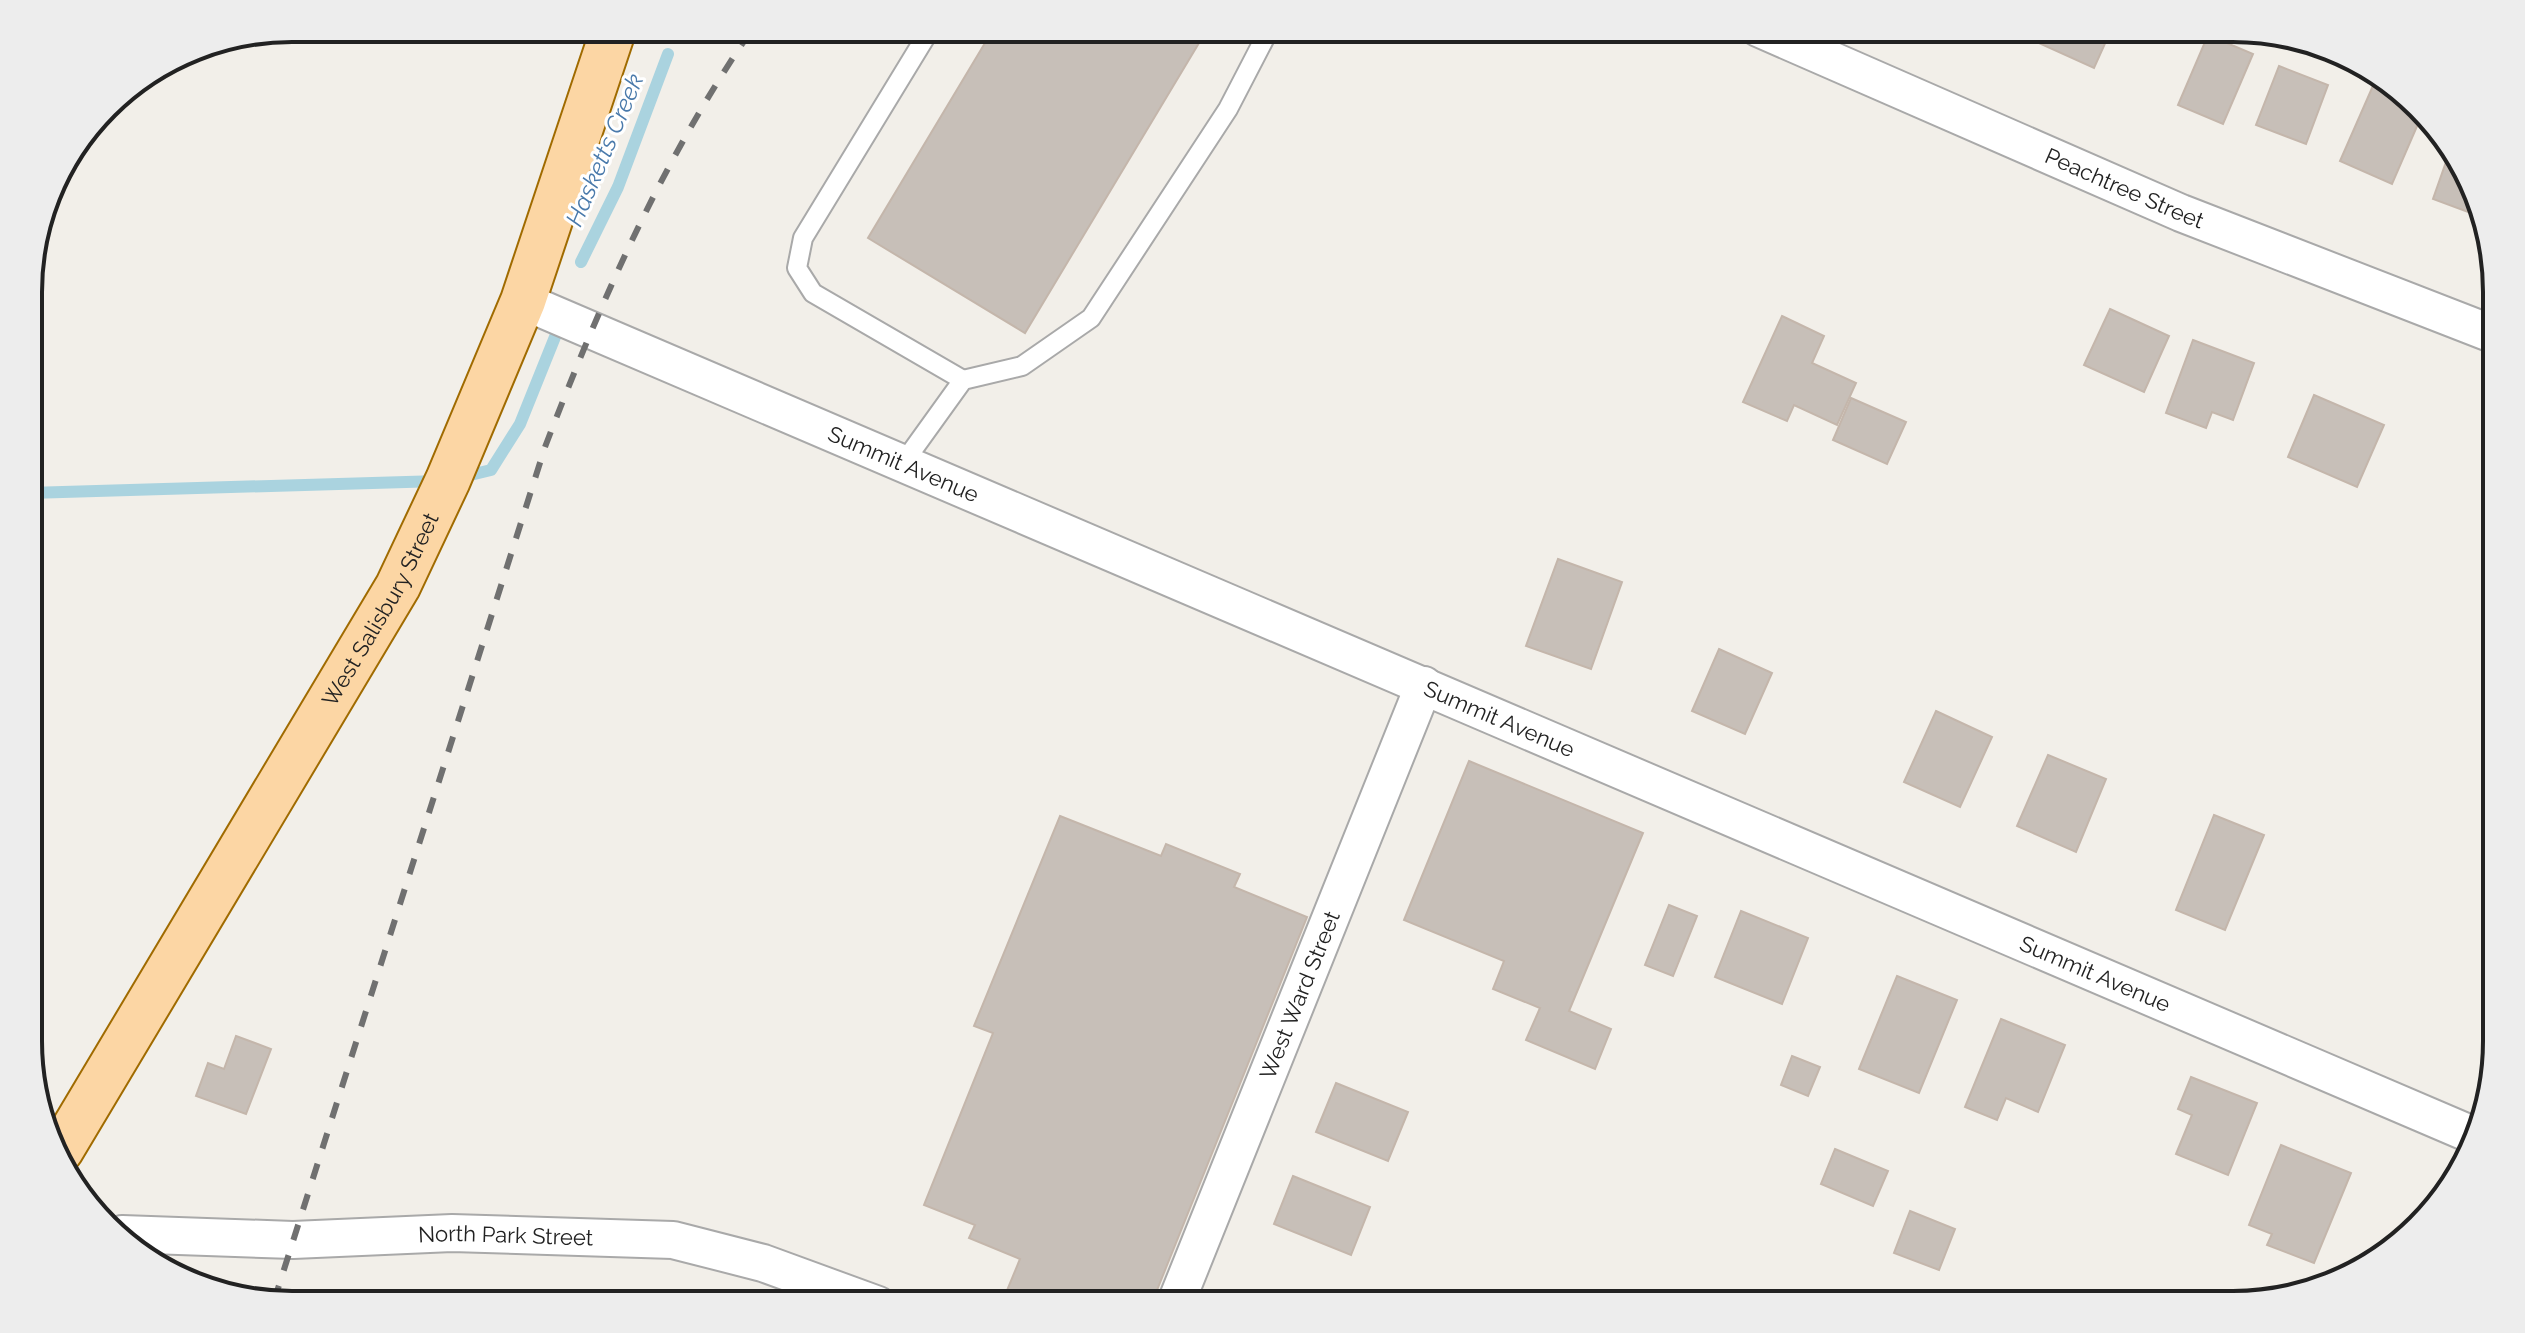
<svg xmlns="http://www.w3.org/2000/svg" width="2525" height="1333" viewBox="0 0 2525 1333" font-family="Raleway,sans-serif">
<rect width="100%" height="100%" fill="#f2efe9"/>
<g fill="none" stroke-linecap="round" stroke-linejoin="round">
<g stroke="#aad3df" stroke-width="12">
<path d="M581,262L618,187L668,54"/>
<path d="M462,477L491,470L520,424L559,327"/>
<path d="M29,493L440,481"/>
</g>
</g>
<g fill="#c7bfb8" stroke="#c4b6ab" stroke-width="2">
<path d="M994,28H1208L1025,333L868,238Z"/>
<path d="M2006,28H2112L2094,68Z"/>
<path d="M2208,35L2253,54L2223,124L2178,105Z"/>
<path d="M2279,66L2328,85L2306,144L2256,125Z"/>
<path d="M2376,79L2421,117L2392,184L2340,161Z"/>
<path d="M2452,145L2479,216L2433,199Z"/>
<path d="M2110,309L2169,336L2144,392L2084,365Z"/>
<path d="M1782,316L1824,336L1812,363L1856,383L1837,425L1794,405L1787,421L1743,402Z"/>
<path d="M2193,340L2254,363L2233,420L2212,412L2206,428L2166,413Z"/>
<path d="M2314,395L2384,425L2357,487L2288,457Z"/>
<path d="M1851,398L1906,422L1887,464L1833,440Z"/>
<path d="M1558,559L1622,582L1591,669L1526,646Z"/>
<path d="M1719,649L1772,673L1745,734L1692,711Z"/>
<path d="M1936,711L1992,737L1960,807L1904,782Z"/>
<path d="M2048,755L2106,779L2076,852L2017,826Z"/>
<path d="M1469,761L1643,833L1569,1011L1611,1029L1595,1069L1526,1040L1540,1008L1493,989L1504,961L1404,920Z"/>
<path d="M2214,815L2264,835L2225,930L2176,910Z"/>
<path d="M1060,816L1161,856L1166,844L1240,874L1234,887L1307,917L1151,1305H1001L1020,1259L969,1238L975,1225L924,1205L993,1033L974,1026Z"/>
<path d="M1669,905L1697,916L1673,976L1645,965Z"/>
<path d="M1741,911L1808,938L1782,1004L1715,977Z"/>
<path d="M1897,976L1957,1000L1919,1093L1859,1069Z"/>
<path d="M2001,1019L2065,1045L2038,1112L2006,1098L1997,1120L1965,1107Z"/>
<path d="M236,1036L271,1049L246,1114L196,1096L208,1063L224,1069Z"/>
<path d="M1792,1056L1820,1067L1808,1096L1781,1085Z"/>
<path d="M2191,1077L2257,1103L2228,1175L2176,1154L2192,1115L2178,1109Z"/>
<path d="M1336,1083L1408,1112L1388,1161L1316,1132Z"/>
<path d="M2281,1145L2351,1173L2314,1263L2267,1245L2272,1234L2249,1225Z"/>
<path d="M1835,1149L1888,1171L1873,1206L1821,1184Z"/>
<path d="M1293,1176L1370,1207L1351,1255L1274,1224Z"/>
<path d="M1910,1211L1955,1229L1939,1270L1894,1253Z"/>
</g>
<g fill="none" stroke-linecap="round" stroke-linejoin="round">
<g stroke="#a9a9a9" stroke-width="22">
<g id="lane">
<path d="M931,28L803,238L797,268L813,293L963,380"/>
<path d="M904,462L963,380L1022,366L1091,318L1228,109L1270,28"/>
</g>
</g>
<g stroke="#a9a9a9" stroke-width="40">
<g id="street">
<path id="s1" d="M1758,28L2181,213L2495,335"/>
<path id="s2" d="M523,301L2475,1136"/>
<path id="s3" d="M122,1234L293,1240L452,1233L673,1240L763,1263L878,1305"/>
<path id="s4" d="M1175,1305L1424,685"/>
</g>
</g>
<g stroke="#a06b00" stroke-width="48">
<g id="primary">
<path id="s5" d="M61,1150L398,586L448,480L523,301L614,28"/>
</g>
</g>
<use href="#lane" stroke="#fff" stroke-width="18"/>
<use href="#street" stroke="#fff" stroke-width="36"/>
<use href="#primary" stroke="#fcd6a4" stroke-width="44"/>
<path stroke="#707070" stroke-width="6" stroke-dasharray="16 16" stroke-linecap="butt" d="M274,1301L545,447C601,301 663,158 753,28"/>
</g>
<g text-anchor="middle" stroke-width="6" stroke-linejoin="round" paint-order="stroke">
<g font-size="22" fill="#222" stroke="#fff">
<text dy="8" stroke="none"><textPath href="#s1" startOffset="400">Peachtree Street</textPath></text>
<text dy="8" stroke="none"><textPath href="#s2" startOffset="414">Summit Avenue</textPath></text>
<text dy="8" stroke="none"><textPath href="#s5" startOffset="628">West Salisbury Street</textPath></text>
<text dy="8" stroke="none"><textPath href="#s2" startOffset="1062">Summit Avenue</textPath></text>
<text dy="8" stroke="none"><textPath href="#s2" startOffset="1710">Summit Avenue</textPath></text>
<text dy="8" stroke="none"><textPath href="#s4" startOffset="334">West Ward Street</textPath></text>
<text dy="8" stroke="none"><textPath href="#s3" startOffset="384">North Park Street</textPath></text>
</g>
<g font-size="24" font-style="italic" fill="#4a7aab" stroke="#fff">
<text transform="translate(605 150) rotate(-67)" y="8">Hasketts Creek</text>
</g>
</g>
<path d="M0 0H2525V1333H0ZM292 42H2233A250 250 0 0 1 2483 292V1041A250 250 0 0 1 2233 1291H292A250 250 0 0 1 42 1041V292A250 250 0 0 1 292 42Z" fill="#ededed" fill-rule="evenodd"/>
<path fill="none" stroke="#222" stroke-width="4" d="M292 42H2233A250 250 0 0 1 2483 292V1041A250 250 0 0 1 2233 1291H292A250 250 0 0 1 42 1041V292A250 250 0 0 1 292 42Z"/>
</svg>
